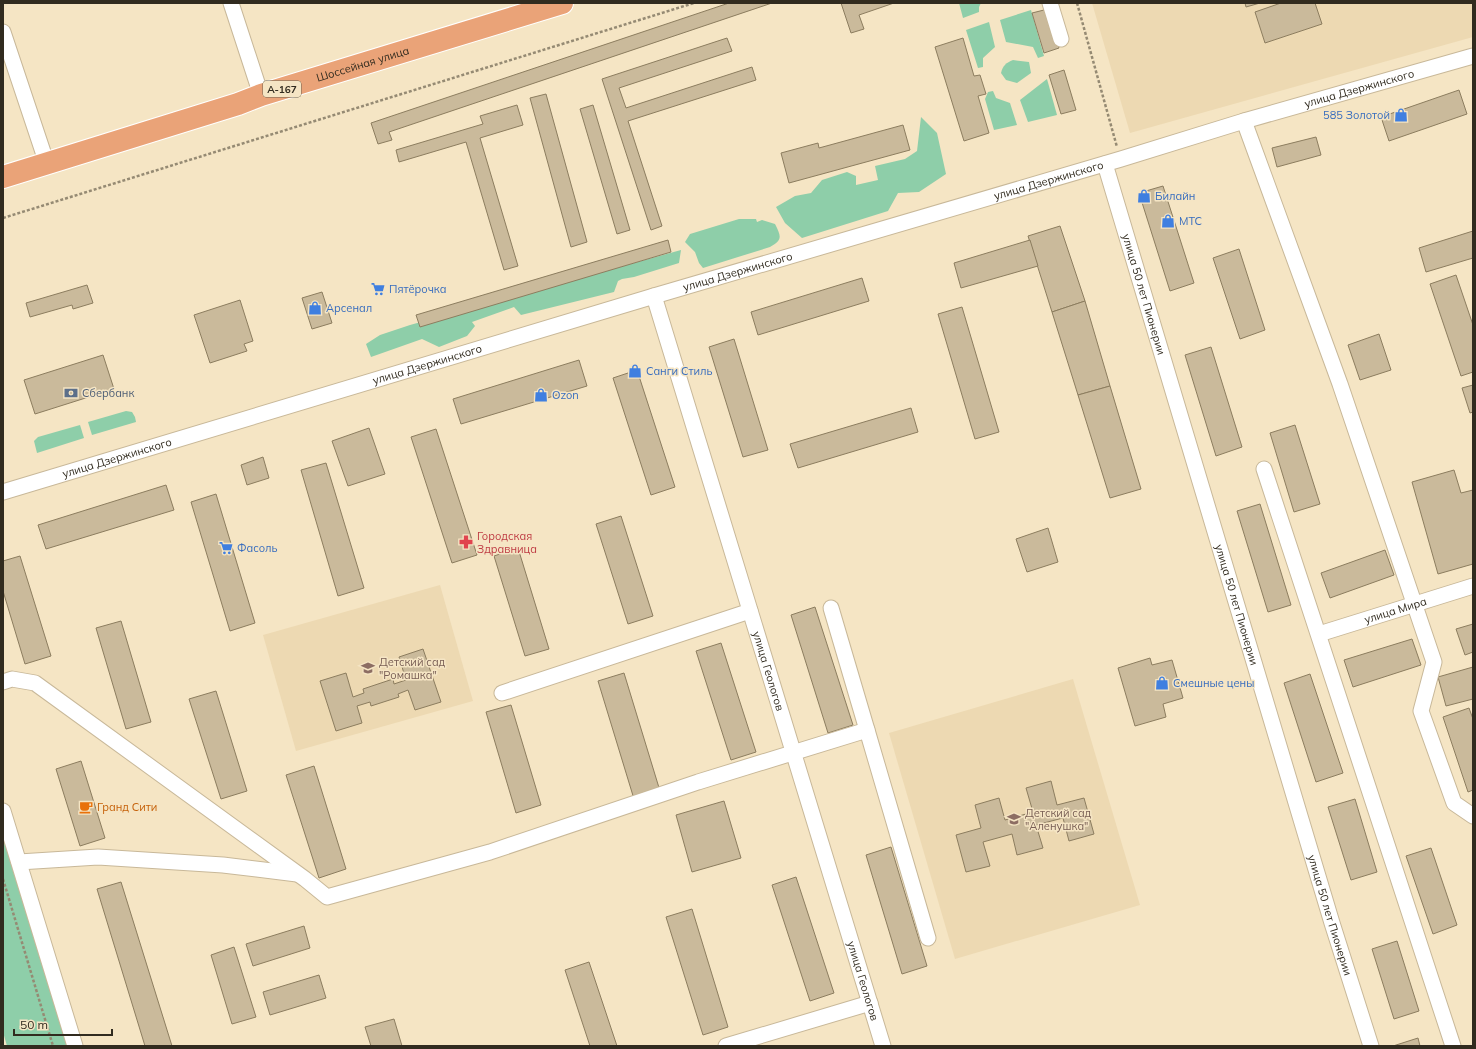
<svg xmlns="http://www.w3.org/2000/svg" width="1476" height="1049" viewBox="0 0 1476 1049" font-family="Mulish,sans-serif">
<rect width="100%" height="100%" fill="#f5e5c4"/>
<g fill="#edd9b2">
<path d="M1092,3H1473V37L1130,133Z"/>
<path d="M440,585L473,701L296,751L263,635Z"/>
<path d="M1073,679L1140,905L955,959L889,733Z"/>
</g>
<g fill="#8ecea9">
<path d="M959,3H981L979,7V12L963,18Z"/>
<path d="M1031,10L1044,56L1038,58L1033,47L1006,42L1000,20Z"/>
<path d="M989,22L995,47L983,58V67L978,68L966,30Z"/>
<path d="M1013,60L1029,62L1031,73L1017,83L1006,80L1001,73C1003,65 1006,63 1013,60Z"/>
<path d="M1047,79L1057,115L1028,122L1020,100Z"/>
<path d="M993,91L996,98L1010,103L1017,125L994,130L985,99L988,92Z"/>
<path d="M921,117L937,133L946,174L919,192L898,193L888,211L802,238L785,223L776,207L795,196L811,193L822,180L847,172L856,176V185L878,180L875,166L905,159L917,151Z"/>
<path d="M739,219H756L757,222L762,220L775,224C781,236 783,240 770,247L703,268L699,263L695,252L685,242L690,234Z"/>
<path d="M681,250L679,263L634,277L622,279L618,281L614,292L521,315L514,307L472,322L475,326L467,336L439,347L422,339L371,357L366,344L380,335L410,325Z"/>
<path d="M126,411L132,412L135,417L136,422L92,435L88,422Z"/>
<path d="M80,425L84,438L37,453L34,441L38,437Z"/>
<path d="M3,836L67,1046H7L3,1032Z"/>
</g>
<g fill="#caba9b" stroke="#8c7d5f">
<path d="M729,3H772L389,132L392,140L378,144L371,123Z"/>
<path d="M841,3H894L859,15L864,29L851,33Z"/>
<path d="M1245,3H1260L1246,7Z"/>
<path d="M1281,3H1315L1322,24L1265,43L1255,12Z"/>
<path d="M1048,9L1059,48L1044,53L1032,13Z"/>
<path d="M727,38L732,51L619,88L626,108L752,67L756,80L628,121L662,226L651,230L602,79Z"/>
<path d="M963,38L974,76L980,75L986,94L978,96L989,133L964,141L935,47Z"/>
<path d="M1064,70L1076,110L1061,114L1049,75Z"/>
<path d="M1459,90L1467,114L1389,141L1381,117Z"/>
<path d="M546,94L587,242L571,247L530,98Z"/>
<path d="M517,105L523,125L480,138L518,266L504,270L466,142L399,162L396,150L483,124L480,116Z"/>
<path d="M593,105L630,230L617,234L580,109Z"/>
<path d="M903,125L910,150L789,183L781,153L818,143L819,148Z"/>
<path d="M1316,137L1321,155L1277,167L1272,148Z"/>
<path d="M1163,186L1194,283L1170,291L1139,193Z"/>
<path d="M1060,226L1085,301L1052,312L1028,236Z"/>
<path d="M1473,231V258L1426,272L1419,248Z"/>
<path d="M668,240L671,252L420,327L416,315Z"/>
<path d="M1030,240L1038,266L961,288L954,263Z"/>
<path d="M1239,249L1265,330L1240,339L1213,258Z"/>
<path d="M1456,275L1473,325V372L1461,376L1430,284Z"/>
<path d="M862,278L869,301L758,335L751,312Z"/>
<path d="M87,285L93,303L73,309L72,305L30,317L26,303Z"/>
<path d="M322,292L332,323L312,329L302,298Z"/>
<path d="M240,300L253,341L244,344L247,351L210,363L194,315Z"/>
<path d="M1085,301L1110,386L1078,395L1052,312Z"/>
<path d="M962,307L999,432L975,439L938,314Z"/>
<path d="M1379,334L1391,370L1360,380L1348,345Z"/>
<path d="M734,339L768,450L743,457L709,347Z"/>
<path d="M1211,347L1242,447L1216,456L1185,355Z"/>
<path d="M103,355L114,389L35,414L24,380Z"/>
<path d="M579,360L587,386L461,424L453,399Z"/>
<path d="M637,370L675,487L651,495L613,378Z"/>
<path d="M1473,385V412L1470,413L1462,388Z"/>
<path d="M1110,386L1141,489L1110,498L1078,395Z"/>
<path d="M911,408L918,432L798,468L790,444Z"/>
<path d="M1295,425L1320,504L1294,512L1270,433Z"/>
<path d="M369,428L385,474L348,486L332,441Z"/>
<path d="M436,429L477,555L452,563L411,437Z"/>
<path d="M263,457L269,478L247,485L241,465Z"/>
<path d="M326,463L364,588L338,596L301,470Z"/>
<path d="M1454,470L1461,493L1473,490V564L1438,574L1412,482Z"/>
<path d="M166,485L174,510L46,549L38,525Z"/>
<path d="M216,494L255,623L230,631L191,502Z"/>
<path d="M1260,504L1291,605L1268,612L1237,511Z"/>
<path d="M621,516L653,616L628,624L596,524Z"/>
<path d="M1048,528L1058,562L1027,572L1016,539Z"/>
<path d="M518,548L549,649L525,656L494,556Z"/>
<path d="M1385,550L1394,575L1330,598L1321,573Z"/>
<path d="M20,556L51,656L25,664L3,591V561Z"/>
<path d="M815,607L853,725L828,733L791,615Z"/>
<path d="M121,621L151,722L126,729L96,628Z"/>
<path d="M1473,624V652L1465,655L1456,629Z"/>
<path d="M1412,639L1421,665L1353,687L1344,660Z"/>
<path d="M721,643L756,752L731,760L696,651Z"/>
<path d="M423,649L441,702L415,710L408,690L398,694L399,697L371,706L370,702L357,706L362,723L336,731L320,681L346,673L353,697L364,693L363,689L393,679L394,684L406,680L399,657Z"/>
<path d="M1150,658L1152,665L1172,660L1183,698L1163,704L1166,717L1135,726L1118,668Z"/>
<path d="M1473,667V699L1446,706L1438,677Z"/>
<path d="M624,673L660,791L634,799L598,681Z"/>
<path d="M1310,674L1343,773L1316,782L1284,683Z"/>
<path d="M216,691L247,791L221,799L189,699Z"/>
<path d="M511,705L541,805L516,813L486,712Z"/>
<path d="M1469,708L1473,719V790L1468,792L1443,717Z"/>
<path d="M81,761L105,838L80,846L56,769Z"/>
<path d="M314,766L346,869L319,878L286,775Z"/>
<path d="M1051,781L1057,805L1084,798L1094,834L1069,841L1063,818L1036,825L1043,848L1017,855L1012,834L983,842L990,866L966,872L956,835L981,828L975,805L999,798L1005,820L1033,812L1026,788Z"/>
<path d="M1355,799L1377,872L1351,880L1328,807Z"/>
<path d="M724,801L741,858L692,872L676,815Z"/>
<path d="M891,847L927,966L902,974L866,855Z"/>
<path d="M1431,848L1457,925L1433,934L1406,856Z"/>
<path d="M796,877L834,993L810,1001L772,885Z"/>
<path d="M121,882L172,1046H145L97,889Z"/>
<path d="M692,909L728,1027L703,1035L666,917Z"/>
<path d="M304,926L310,948L253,966L246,944Z"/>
<path d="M1397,941L1419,1011L1394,1019L1372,949Z"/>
<path d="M234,947L256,1017L232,1024L211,955Z"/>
<path d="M589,962L617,1046H590L565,970Z"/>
<path d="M319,975L326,998L270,1015L263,992Z"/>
<path d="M394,1019L402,1046H371L365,1027Z"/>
<path d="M1418,1038L1420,1046H1393Z"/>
</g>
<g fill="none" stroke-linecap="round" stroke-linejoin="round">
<g stroke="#c8b899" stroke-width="17">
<g id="minor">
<path d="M231,3L261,95"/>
<path d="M1050,3L1061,39"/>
<path d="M3,32L47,164"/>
<path d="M1244,121L1340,384L1434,662L1421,711L1454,803L1473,816"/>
<path id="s1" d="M1105,164L1332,923L1371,1046"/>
<path id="s2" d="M654,296L883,1046"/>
<path d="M1264,469L1453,1046"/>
<path id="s3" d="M3,492L654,296L1121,159L1244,121L1473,56"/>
<path d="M831,608L867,730"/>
<path id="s4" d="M1319,634L1473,586"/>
<path d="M3,682L12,679L35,683L305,879L327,897L490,852L698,782L867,730L928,938"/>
<path d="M502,693L750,611"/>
<path d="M3,811L75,1046"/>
<path d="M19,862L98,857L223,865L297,874"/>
<path d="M726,1046L870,1003"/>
</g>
</g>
<g stroke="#fff" stroke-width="24">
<g id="highway">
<path id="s5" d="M3,177L238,104L261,95L562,3"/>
</g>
</g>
<g stroke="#958a73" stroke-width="2.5" stroke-dasharray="3 2" stroke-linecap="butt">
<path d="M1077,3L1117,147"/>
<path d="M3,218L694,3"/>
<path d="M3,879L53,1046"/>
</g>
<use href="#minor" stroke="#fff" stroke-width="15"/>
<use href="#highway" stroke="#eaa378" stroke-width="22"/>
</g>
<defs>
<g id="shop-bare" transform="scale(1.08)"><path d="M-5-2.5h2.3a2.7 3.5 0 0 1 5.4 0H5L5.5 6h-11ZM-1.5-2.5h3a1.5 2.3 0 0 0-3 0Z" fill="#3f7fe0" stroke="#f5e5c4" stroke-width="2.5" paint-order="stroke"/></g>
<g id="supermarket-bare" transform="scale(1.08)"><path d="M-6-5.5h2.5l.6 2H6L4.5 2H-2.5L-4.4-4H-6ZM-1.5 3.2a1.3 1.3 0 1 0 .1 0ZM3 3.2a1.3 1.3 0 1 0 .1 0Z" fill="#3f7fe0" stroke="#f5e5c4" stroke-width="2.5" paint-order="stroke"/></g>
<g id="bank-bare" transform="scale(1.08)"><path d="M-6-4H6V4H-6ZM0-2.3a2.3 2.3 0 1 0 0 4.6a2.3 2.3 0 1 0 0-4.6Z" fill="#5c6f8a" stroke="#f5e5c4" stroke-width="2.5" paint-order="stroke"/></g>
<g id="pharmacy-bare" transform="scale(1.08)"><path d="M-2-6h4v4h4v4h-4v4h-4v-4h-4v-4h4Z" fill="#e0444e" stroke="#f5e5c4" stroke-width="2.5" paint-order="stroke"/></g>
<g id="school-bare" transform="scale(1.08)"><path d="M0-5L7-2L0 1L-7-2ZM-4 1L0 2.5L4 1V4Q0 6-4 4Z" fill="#8d6e63" stroke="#f5e5c4" stroke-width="2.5" paint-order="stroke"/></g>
<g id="cafe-bare" transform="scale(1.08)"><path d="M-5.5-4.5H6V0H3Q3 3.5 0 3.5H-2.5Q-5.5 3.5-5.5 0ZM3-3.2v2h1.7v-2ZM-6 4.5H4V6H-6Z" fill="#e8710a" stroke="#f5e5c4" stroke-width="2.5" paint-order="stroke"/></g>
</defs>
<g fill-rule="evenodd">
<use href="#shop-bare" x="1401" y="115"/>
<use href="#shop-bare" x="1144" y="196"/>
<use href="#shop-bare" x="1168" y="221"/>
<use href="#supermarket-bare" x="378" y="289"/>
<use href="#shop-bare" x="315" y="308"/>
<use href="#shop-bare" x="635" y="371"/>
<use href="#bank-bare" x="71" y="393"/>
<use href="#shop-bare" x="541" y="395"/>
<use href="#pharmacy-bare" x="466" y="542"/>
<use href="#supermarket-bare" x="226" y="548"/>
<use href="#school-bare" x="368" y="668"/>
<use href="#shop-bare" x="1162" y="683"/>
<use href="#cafe-bare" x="86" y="807"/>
<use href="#school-bare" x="1014" y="819"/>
</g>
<g text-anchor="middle" stroke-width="3" stroke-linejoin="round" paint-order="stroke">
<rect fill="#f5e5c4" stroke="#6c6350" stroke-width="1" x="263" y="81" width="38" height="16" rx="3"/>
<g font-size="10" font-weight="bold" fill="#312b1f">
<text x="282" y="93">А-167</text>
</g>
<g font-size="11" fill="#312b1f" stroke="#f5e5c4">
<text dy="4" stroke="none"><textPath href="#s5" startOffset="377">Шоссейная улица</textPath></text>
<text dy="4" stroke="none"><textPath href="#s3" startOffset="1415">улица Дзержинского</textPath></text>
<text dy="4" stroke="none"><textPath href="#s3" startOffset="1091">улица Дзержинского</textPath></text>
<text dy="4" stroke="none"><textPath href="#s3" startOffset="767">улица Дзержинского</textPath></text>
<text dy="4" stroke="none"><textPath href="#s1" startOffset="136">улица 50 лет Пионерии</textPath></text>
<text dy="4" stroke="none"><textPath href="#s3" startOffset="443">улица Дзержинского</textPath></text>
<text dy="4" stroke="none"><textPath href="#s3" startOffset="119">улица Дзержинского</textPath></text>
<text dy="4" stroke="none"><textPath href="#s1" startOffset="460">улица 50 лет Пионерии</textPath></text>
<text dy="4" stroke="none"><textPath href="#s4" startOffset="80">улица Мира</textPath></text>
<text dy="4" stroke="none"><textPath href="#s2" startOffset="392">улица Геологов</textPath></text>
<text dy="4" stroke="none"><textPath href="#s1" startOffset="784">улица 50 лет Пионерии</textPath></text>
<text dy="4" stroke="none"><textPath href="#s2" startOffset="716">улица Геологов</textPath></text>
</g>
<g font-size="11" fill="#366cbe" stroke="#f5e5c4" text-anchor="start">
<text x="1390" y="119" text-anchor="end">585 Золотой</text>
<text x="1155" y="200">Билайн</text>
<text x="1179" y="225">МТС</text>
<text x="389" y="293">Пятёрочка</text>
<text x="326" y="312">Арсенал</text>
<text x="646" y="375">Санги Стиль</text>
<text x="552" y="399">Ozon</text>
<text x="237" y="552">Фасоль</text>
<text x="1173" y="687">Смешные цены</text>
</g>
<g font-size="11" fill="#4e5e75" stroke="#f5e5c4" text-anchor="start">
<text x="82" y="397">Сбербанк</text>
</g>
<g font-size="11" fill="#be3a42" stroke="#f5e5c4" text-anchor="start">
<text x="477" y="540">Городская<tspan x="477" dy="13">Здравница</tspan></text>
</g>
<g font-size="11" fill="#785e54" stroke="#f5e5c4" text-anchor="start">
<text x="379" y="666">Детский сад<tspan x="379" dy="13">"Ромашка"</tspan></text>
<text x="1025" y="817">Детский сад<tspan x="1025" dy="13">"Аленушка"</tspan></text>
</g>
<g font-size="11" fill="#c56008" stroke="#f5e5c4" text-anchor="start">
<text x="97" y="811">Гранд Сити</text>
</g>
</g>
<rect width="1476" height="1049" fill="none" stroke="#312b1f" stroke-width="8"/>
<path d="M14 1029v6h98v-6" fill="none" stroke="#312b1f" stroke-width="2"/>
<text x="20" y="1029" font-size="12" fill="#312b1f" stroke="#f5e5c4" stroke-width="3" paint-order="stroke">50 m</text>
</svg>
